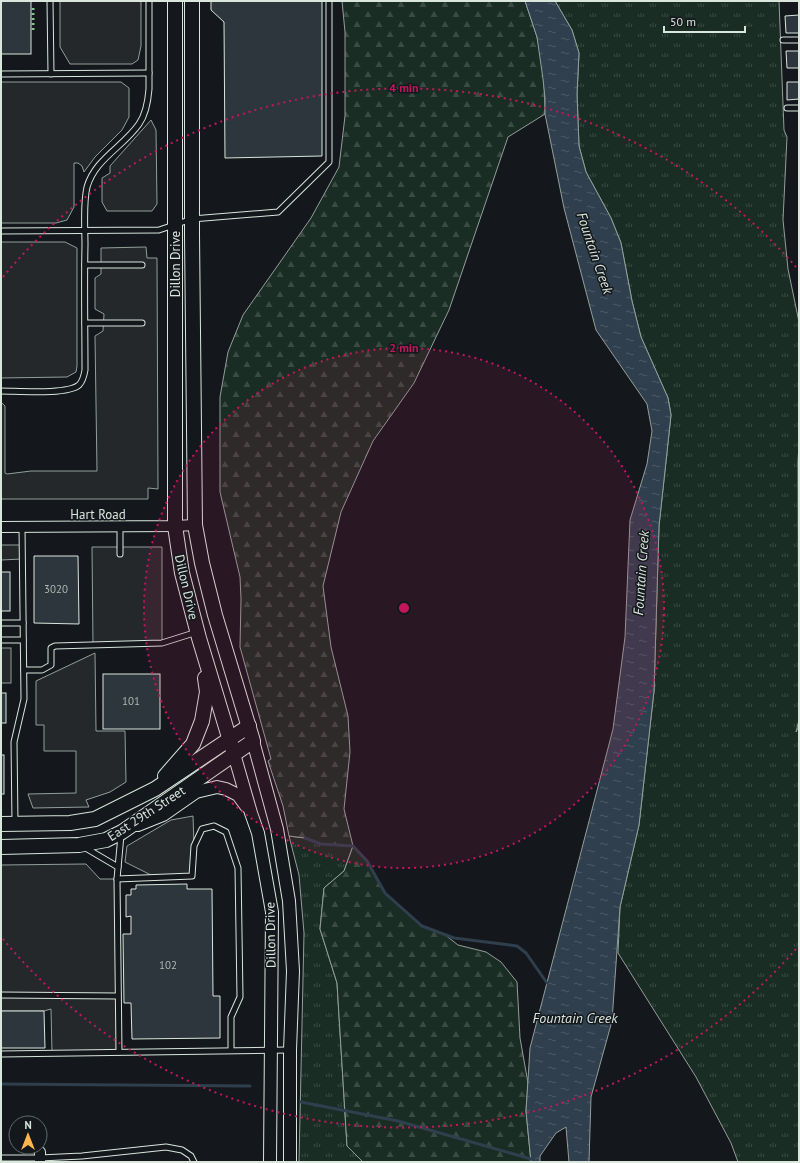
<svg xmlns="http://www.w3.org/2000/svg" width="800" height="1163" viewBox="0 0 800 1163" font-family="'PT Sans',sans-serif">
<defs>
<pattern id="grass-tufts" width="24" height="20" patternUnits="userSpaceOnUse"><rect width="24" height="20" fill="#1a2d24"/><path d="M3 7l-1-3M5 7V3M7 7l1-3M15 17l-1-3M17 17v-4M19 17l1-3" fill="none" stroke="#3b4b43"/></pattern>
<pattern id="forest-firs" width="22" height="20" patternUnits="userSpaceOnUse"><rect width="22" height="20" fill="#1a2d24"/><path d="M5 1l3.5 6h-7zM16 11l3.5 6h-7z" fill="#3b4b43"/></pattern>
<pattern id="water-ripples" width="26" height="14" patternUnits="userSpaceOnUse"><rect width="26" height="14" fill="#2f3f4d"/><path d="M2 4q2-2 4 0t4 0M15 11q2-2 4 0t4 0" fill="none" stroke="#4c5b66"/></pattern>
</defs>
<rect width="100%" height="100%" fill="#14181c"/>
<g fill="url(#grass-tufts)" stroke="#939e99">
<path d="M555,1H779L784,130L787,137L783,220L788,269L799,322V443L798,461L799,720L796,732L799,726V1162H738L731,1143L696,1077L618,953L620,907L639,825L654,691L659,526L671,415L668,398L641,337L632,301L621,243L611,218L586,172L579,146L577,94L579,53L572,30Z"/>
<path d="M289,836L305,838L321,844L353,846L344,871L324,888L320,929L337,983L347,1146L363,1162H299L304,933L299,875Z"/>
</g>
<path fill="url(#forest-firs)" stroke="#939e99" d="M342,1H525C529,13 533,25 537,37C543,61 545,89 545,114L508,137L449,310L414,383L373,441L341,512L323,586L331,647L348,716L350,752L344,809L353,846L367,861L385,893L422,926L444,934L458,945L486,952L501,962L517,982L520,1038L528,1083L526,1111L531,1162H363L347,1146L337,983L320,929L324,888L344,871L353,846L321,844L305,838L289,836L283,806L268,761L271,759L240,647L241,599L240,577L220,492V397L228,352L243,315L311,218L339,167L345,116V32Z"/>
<g fill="#24282b" stroke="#939e99">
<path d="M60,1H141V46L138,60L132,64H70L60,47Z"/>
<path d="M1,82H121L129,88V117L122,130L95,157L84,172L82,166L78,163H74V207L67,220L56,223H1Z"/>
<path d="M151,120L156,130L157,204L152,211H107L102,202V178L110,173V166Z"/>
<path d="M1,242H65L77,248V366L76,372L67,377L1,378Z"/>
<path d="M146,247L147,258H157L158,489L148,488V499H1V402L5,406V473L7,474L31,471H97L95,336L103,331L104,314L95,309V278L101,274V248Z"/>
<path d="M1,545H22V559L1,560Z"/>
<path d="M92,547H162V643L93,645Z"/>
<rect x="1" y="648" width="10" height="35"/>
<path d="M95,653L96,731H125L126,782L110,792L86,800L89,807L33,808L28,794L76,793V751H44V725H36V681Z"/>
<path d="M193,816L194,846L192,876L155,877L125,862L127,846L171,820Z"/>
<path d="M86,864L100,879H117L119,1052L52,1053L51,1009L44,1011H1V865Z"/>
</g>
<path fill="url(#water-ripples)" stroke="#939e99" d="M525,1H555L572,30L579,53L577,94L579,146L586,172L611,218L621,243L632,301L641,337L668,398L671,415L659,526L654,691L639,825L620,907L612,1021L591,1097L589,1162H569L566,1127L556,1133L540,1156V1162H531L526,1111L530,1048L613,729L625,637L630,520L647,464L652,431L647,404L596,330L564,208L545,114V98L543,79L537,37Z"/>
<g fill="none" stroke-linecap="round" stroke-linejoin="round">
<g stroke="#2f3f4d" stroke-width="3">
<path d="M305,838L321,844L353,846L367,861L385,893L422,926L454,938L517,946L526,953L547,983"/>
<path d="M1,1084L250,1086"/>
<path d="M301,1102L398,1121L531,1159"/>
</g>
</g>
<g fill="#2c363c" stroke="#d8e6dc">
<rect x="1" y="1" width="30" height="53"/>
<path d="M211,1H322V156L225,158L224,22L211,10Z"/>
<path d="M799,15V33H786L785,16Z"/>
<path d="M786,51H799V68H787Z"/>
<path d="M787,82H799V99L787,100Z"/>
<path d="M34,556H78L79,624L34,623Z"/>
<rect x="1" y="572" width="9" height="39"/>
<rect x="103" y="674" width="57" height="55"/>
<rect x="1" y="693" width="5" height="30"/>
<rect x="1" y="755" width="3" height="39"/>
<path d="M187,884V889H212L213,996H220V1038L132,1039L131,1003H124L123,934H131V916L126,917V895H131V889H136V885Z"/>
<path d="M1,1011H44L45,1048H1Z"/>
</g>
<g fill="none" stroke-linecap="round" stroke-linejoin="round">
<g stroke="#d8e6dc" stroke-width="7">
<g id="service">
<path d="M50,1L51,74"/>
<path d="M783,40H799"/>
<path d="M1,74L149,73"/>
<path d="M787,108H799"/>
<path d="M1,231L159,230L192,219L278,212L329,162V1"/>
<path d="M85,265H142"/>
<path d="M85,323H142"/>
<path d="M1,391C18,391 67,395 79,385C83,381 84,376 85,370C85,329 84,287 85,245C85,228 83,204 87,187C95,159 123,147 139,124C146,114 148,102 149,89V1"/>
<path d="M120,527V554"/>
<path d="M1,623H23"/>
<path d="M1,640H23"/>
<path d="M24,670H42L51,665V648L55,646L162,643L197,632"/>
<path d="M15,823L14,742L24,699L22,528"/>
<path d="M84,847L118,867"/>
<path d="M117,879L192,876L194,846L202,829L214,826L226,832L238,868L240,997L231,1017V1050"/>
<path d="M1,995L118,996"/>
<path d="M119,1052L117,879L121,835"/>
<path d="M1,1054L289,1050"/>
<path d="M1,1158H40L82,1156L166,1147L182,1150L191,1156L194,1162"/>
</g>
</g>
<g stroke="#d8e6dc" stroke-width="12">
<g id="minor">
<path d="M1,527L175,526L195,525"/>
<path d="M40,1162V1152"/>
</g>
</g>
<g stroke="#d8e6dc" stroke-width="14">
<g id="tertiary">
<path d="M253,741L277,829L289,901L293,971L290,1050V1162"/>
<path d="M234,754L251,813L258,833L272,912L270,1162"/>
<path d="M138,825L163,815L196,792L217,787L226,789L238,795L246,806"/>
</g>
</g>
<g stroke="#d8e6dc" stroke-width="16">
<g id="secondary">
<path d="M175,1V526L182,573L199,638L234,754"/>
<path d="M165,776L193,744L202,721L207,692L205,678"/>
<path d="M1,824L70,823L95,819L155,789L249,726"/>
<path d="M1,847L79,845L106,840L122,832L253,741L215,615L202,563L195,525L192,235V1"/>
</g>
</g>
<use href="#service" stroke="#14181c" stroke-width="5"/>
<use href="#minor" stroke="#14181c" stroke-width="10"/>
<use href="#tertiary" stroke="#14181c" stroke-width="12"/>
<use href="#secondary" stroke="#14181c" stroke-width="14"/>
<path stroke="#8ac095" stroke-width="3" stroke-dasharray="2 3" stroke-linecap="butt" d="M33,8V30"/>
</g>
<circle cx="404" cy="608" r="260" fill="#c2185b" fill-opacity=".12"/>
<g fill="none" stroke="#c2185b" stroke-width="2" stroke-dasharray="2 4">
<circle cx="404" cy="608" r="260"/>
<path d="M796 949A520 520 0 0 1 3 939M3 277A520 520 0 0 1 796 267"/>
</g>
<g text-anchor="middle" stroke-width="3" stroke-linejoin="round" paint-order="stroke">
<g font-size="11" fill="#adbab4">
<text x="56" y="593">3020</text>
<text x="131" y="705">101</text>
<text x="168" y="969">102</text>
</g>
<g font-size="13" fill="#d8e6dc" stroke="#14181c">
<text transform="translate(175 264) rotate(-90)" y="5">Dillon Drive</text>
<text x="98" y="519">Hart Road</text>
<text transform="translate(187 587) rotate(77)" y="5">Dillon Drive</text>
<text transform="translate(146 813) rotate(-33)" y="5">East 29th Street</text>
<text transform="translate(270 935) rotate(-91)" y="5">Dillon Drive</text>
</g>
<g font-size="14" font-style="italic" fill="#d8e6dc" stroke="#14181c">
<text transform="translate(595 253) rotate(71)" y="5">Fountain Creek</text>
<text transform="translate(641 573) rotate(-86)" y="5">Fountain Creek</text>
<text x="575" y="1023">Fountain Creek</text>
</g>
</g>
<circle cx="404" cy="608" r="6" fill="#c2185b" stroke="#14181c" stroke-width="2"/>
<g font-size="12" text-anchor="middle" font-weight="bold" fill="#c2185b" stroke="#14181c" stroke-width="3" stroke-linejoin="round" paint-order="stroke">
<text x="404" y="92">4 min</text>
<text x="404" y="352">2 min</text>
</g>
<rect width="800" height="1163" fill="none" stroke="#d8e6dc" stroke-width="4"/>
<g transform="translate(28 1135)"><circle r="19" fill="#14181c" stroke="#626a69"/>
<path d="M0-3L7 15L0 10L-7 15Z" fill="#ffb74d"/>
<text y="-6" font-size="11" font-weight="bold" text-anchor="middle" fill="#d8e6dc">N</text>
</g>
<path d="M664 26v6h81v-6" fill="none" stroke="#d8e6dc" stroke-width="2"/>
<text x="670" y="26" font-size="12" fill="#d8e6dc" stroke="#14181c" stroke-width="3" paint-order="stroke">50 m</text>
</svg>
